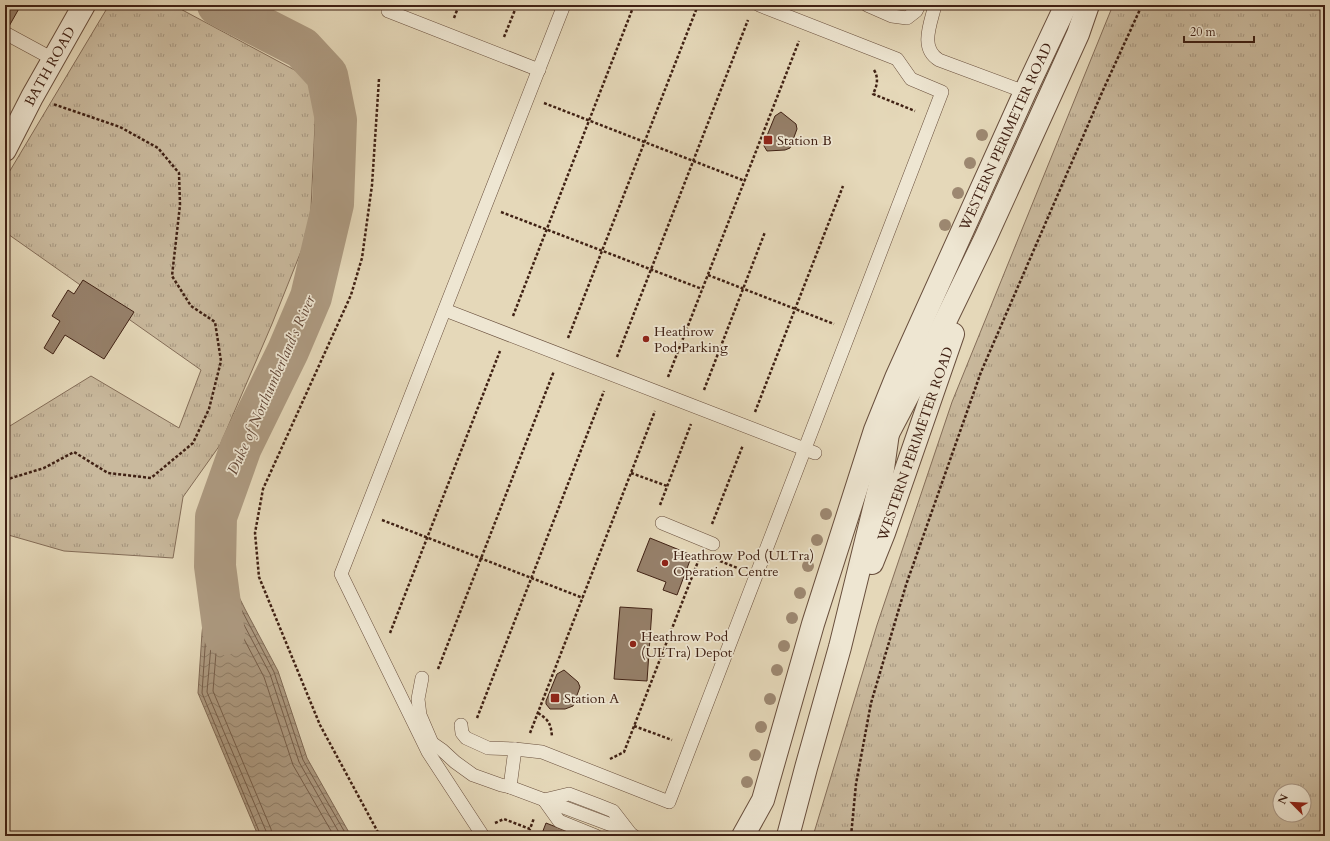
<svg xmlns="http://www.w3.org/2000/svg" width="1330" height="841" viewBox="0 0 1330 841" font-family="Cardo,serif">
<defs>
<pattern id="grass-tufts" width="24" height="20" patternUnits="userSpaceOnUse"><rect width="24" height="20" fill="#c9b99d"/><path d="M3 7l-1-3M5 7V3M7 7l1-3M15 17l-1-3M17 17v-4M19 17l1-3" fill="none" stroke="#a5967f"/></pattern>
<pattern id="water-waves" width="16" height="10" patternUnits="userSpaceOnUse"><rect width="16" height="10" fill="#ad9a81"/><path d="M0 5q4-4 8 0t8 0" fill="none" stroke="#8e7d68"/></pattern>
</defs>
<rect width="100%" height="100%" fill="#e5d8b9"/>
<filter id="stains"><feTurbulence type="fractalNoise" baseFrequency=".005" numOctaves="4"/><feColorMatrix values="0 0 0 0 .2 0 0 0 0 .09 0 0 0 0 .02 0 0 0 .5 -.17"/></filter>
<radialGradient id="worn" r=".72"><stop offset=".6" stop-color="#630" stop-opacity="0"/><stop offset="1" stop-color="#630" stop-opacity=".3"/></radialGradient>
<g fill="url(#grass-tufts)" stroke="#846d58" fill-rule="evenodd">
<path d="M109,5H173L317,82L310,229L272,324L220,445L183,497L173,558L64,551L5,534V429L91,376L179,428L201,370L5,232V179Z"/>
<path d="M1113,5H1325V835L1324,836H813L877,625L952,402ZM1280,791H1304V815H1280Z"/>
</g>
<path fill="url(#water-waves)" stroke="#816a55" d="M208,577H229L245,609L278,671L307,758L351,836H258L257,833L198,693L202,633Z"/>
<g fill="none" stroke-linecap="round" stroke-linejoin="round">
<g stroke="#765e4a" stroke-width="1">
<path d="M261,836L202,693L206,633L211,582L213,581H226L227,582L274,672L303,760L347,836"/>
<path d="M266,836V831L207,692L216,587L218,586L224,587L270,674L299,762L341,836"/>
<path d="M272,836L271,829L213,691L220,602L222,600L224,601L264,677L293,765L334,836"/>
</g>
<path stroke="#ad9a81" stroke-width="42" d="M218,5L302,48L327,75L336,120L333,204L311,297L288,351L241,447L216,517L215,566L224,634"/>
</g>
<g fill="#96806a" stroke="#402114">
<path d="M5,5H21L8,28L5,27Z"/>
<path d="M781,112L796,124L797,129L790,148L785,150L767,151L764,146V143L775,116Z"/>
<path d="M83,280L134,312L104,359L65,335L53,354L44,348L60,321L52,316L68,290L74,294Z"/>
<path d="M650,538L692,555L677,595L663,590L666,582L637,571Z"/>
<path d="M620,607L652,609L647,681L614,679Z"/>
<path d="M564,670L578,682L580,687L573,706L565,709H550L546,704V701L557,674Z"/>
<path d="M546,823L579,836H541Z"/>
</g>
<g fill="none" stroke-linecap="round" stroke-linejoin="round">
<g stroke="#694f3d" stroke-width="14">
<g id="service">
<path d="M391,5L388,11L539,70"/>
<path d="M867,5L892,16L907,18L916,11L919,5"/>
<path d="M935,5C931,23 919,48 939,60L1025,92"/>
<path d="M5,33L53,59"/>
<path d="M445,310L815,453"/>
<path d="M662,523L713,544"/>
<path d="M422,678L418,699L420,715L432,743L442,750L455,762L473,775L501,785L510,787L614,826L634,836"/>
<path d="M461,725L462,733L466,738L488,748L515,749L542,752L669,802L942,92L911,79L897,59L759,5"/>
<path d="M510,787L515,749"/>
<path d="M483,836L428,752L341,574L564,5"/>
<path d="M596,836L559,821L544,800L569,794L598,805L613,811L630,833"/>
</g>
</g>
<g stroke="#694f3d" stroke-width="24">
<g id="minor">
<path id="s1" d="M5,150L32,97L84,5"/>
</g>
</g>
<g stroke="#694f3d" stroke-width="24">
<g id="tertiary">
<path d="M881,447L924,365L985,239L1078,34L1088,5"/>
<path id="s2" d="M872,563L884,533L953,334"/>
<path id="s3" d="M743,836L763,800L813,624L875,430L896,378L1025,92L1066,5"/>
<path d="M788,836L806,768L840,647L882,476L888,433"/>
</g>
</g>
<g stroke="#402114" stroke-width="2.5" stroke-dasharray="3 2" stroke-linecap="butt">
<path d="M454,18L459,5"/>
<path d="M504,37L517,5"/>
<path d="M874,70C879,78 877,86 873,94L915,111"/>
<path d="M379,79L372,185L362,258L351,295L263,489L255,533L259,577L320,725L380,836"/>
<path d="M544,103L745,181"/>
<path d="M501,212L702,289"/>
<path d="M708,275L834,324"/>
<path d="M513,316L634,5"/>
<path d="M568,338L698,5"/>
<path d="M617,357L748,20"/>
<path d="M668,377L799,41"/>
<path d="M704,390L765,232"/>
<path d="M755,412L843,186"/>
<path d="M631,473L667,486"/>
<path d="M5,480L44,468L74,452L108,473L151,478L193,443L209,409L221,361L215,322L191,306L172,276L180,205L179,173L158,148L120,127L53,104"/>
<path d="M660,505L691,424"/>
<path d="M382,520L583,598"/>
<path d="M712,524L743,445"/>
<path d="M720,561L740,569"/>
<path d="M390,633L500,351"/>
<path d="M438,669L554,371"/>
<path d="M538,713C549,720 551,724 552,737"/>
<path d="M477,718L604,391"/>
<path d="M634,726L672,740"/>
<path d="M530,733L655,411"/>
<path d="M610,759L624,752L699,559"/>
<path d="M495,823L504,819L530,829L534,818"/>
<path d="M851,836L856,784L871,703L906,585L981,372L1104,88L1142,5"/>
</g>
<use href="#service" stroke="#eee6d2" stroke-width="13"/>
<use href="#minor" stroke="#eee6d2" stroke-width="22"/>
<use href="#tertiary" stroke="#eee6d2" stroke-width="22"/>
</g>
<g fill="#9d8871">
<circle cx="982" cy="135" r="6"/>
<circle cx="970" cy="163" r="6"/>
<circle cx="958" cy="193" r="6"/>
<circle cx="945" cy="225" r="6"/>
<circle cx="826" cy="514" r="6"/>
<circle cx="817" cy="540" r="6"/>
<circle cx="808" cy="566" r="6"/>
<circle cx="800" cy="593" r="6"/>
<circle cx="792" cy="618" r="6"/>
<circle cx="784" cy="646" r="6"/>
<circle cx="777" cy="670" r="6"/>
<circle cx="770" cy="699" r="6"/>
<circle cx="761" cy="727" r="6"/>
<circle cx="755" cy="755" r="6"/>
<circle cx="747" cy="782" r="6"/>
</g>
<g fill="#8f2418" stroke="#eee6d2" stroke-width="1.5">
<rect x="763" y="135" width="10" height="10" rx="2"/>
<circle cx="646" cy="339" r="4"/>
<circle cx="665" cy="563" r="4"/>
<circle cx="633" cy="644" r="4"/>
<rect x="550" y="693" width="10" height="10" rx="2"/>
</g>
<g text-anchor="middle" stroke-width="3.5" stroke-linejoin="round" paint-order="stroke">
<g font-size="14" fill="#402114" stroke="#eee6d2">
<text dy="5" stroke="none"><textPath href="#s1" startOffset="95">BATH ROAD</textPath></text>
<text dy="5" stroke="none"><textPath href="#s3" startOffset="749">WESTERN PERIMETER ROAD</textPath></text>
<text dy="5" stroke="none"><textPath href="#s2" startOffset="127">WESTERN PERIMETER ROAD</textPath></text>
</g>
<g font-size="14" fill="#402114" stroke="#eee6d2" text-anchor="start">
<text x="777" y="145">Station B</text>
<text x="654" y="336">Heathrow<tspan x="654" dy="16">Pod Parking</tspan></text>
<text x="673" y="560">Heathrow Pod (ULTra)<tspan x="673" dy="16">Operation Centre</tspan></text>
<text x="641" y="641">Heathrow Pod<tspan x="641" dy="16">(ULTra) Depot</tspan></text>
<text x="564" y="703">Station A</text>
</g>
<g font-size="15" font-style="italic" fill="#614535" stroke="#eee6d2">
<text transform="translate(271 385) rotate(-66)" y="5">Duke of Northumberland's River</text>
</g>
</g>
<rect width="1330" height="841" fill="none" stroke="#e5d8b9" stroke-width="20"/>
<rect x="6" y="6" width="1318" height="829" fill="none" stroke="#402114" stroke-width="2"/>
<rect x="10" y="10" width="1310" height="821" fill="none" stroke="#402114"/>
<g transform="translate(1292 803) rotate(294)"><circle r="19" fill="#eee6d2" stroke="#a89786"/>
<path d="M0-3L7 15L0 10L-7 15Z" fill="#8f2418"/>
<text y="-6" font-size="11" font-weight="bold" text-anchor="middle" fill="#402114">N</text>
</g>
<path d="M1184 36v6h70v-6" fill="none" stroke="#402114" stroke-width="2"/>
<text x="1190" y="36" font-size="12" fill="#402114" stroke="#eee6d2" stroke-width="3" paint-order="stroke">20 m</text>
<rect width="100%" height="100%" filter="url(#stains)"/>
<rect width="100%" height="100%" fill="url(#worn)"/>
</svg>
